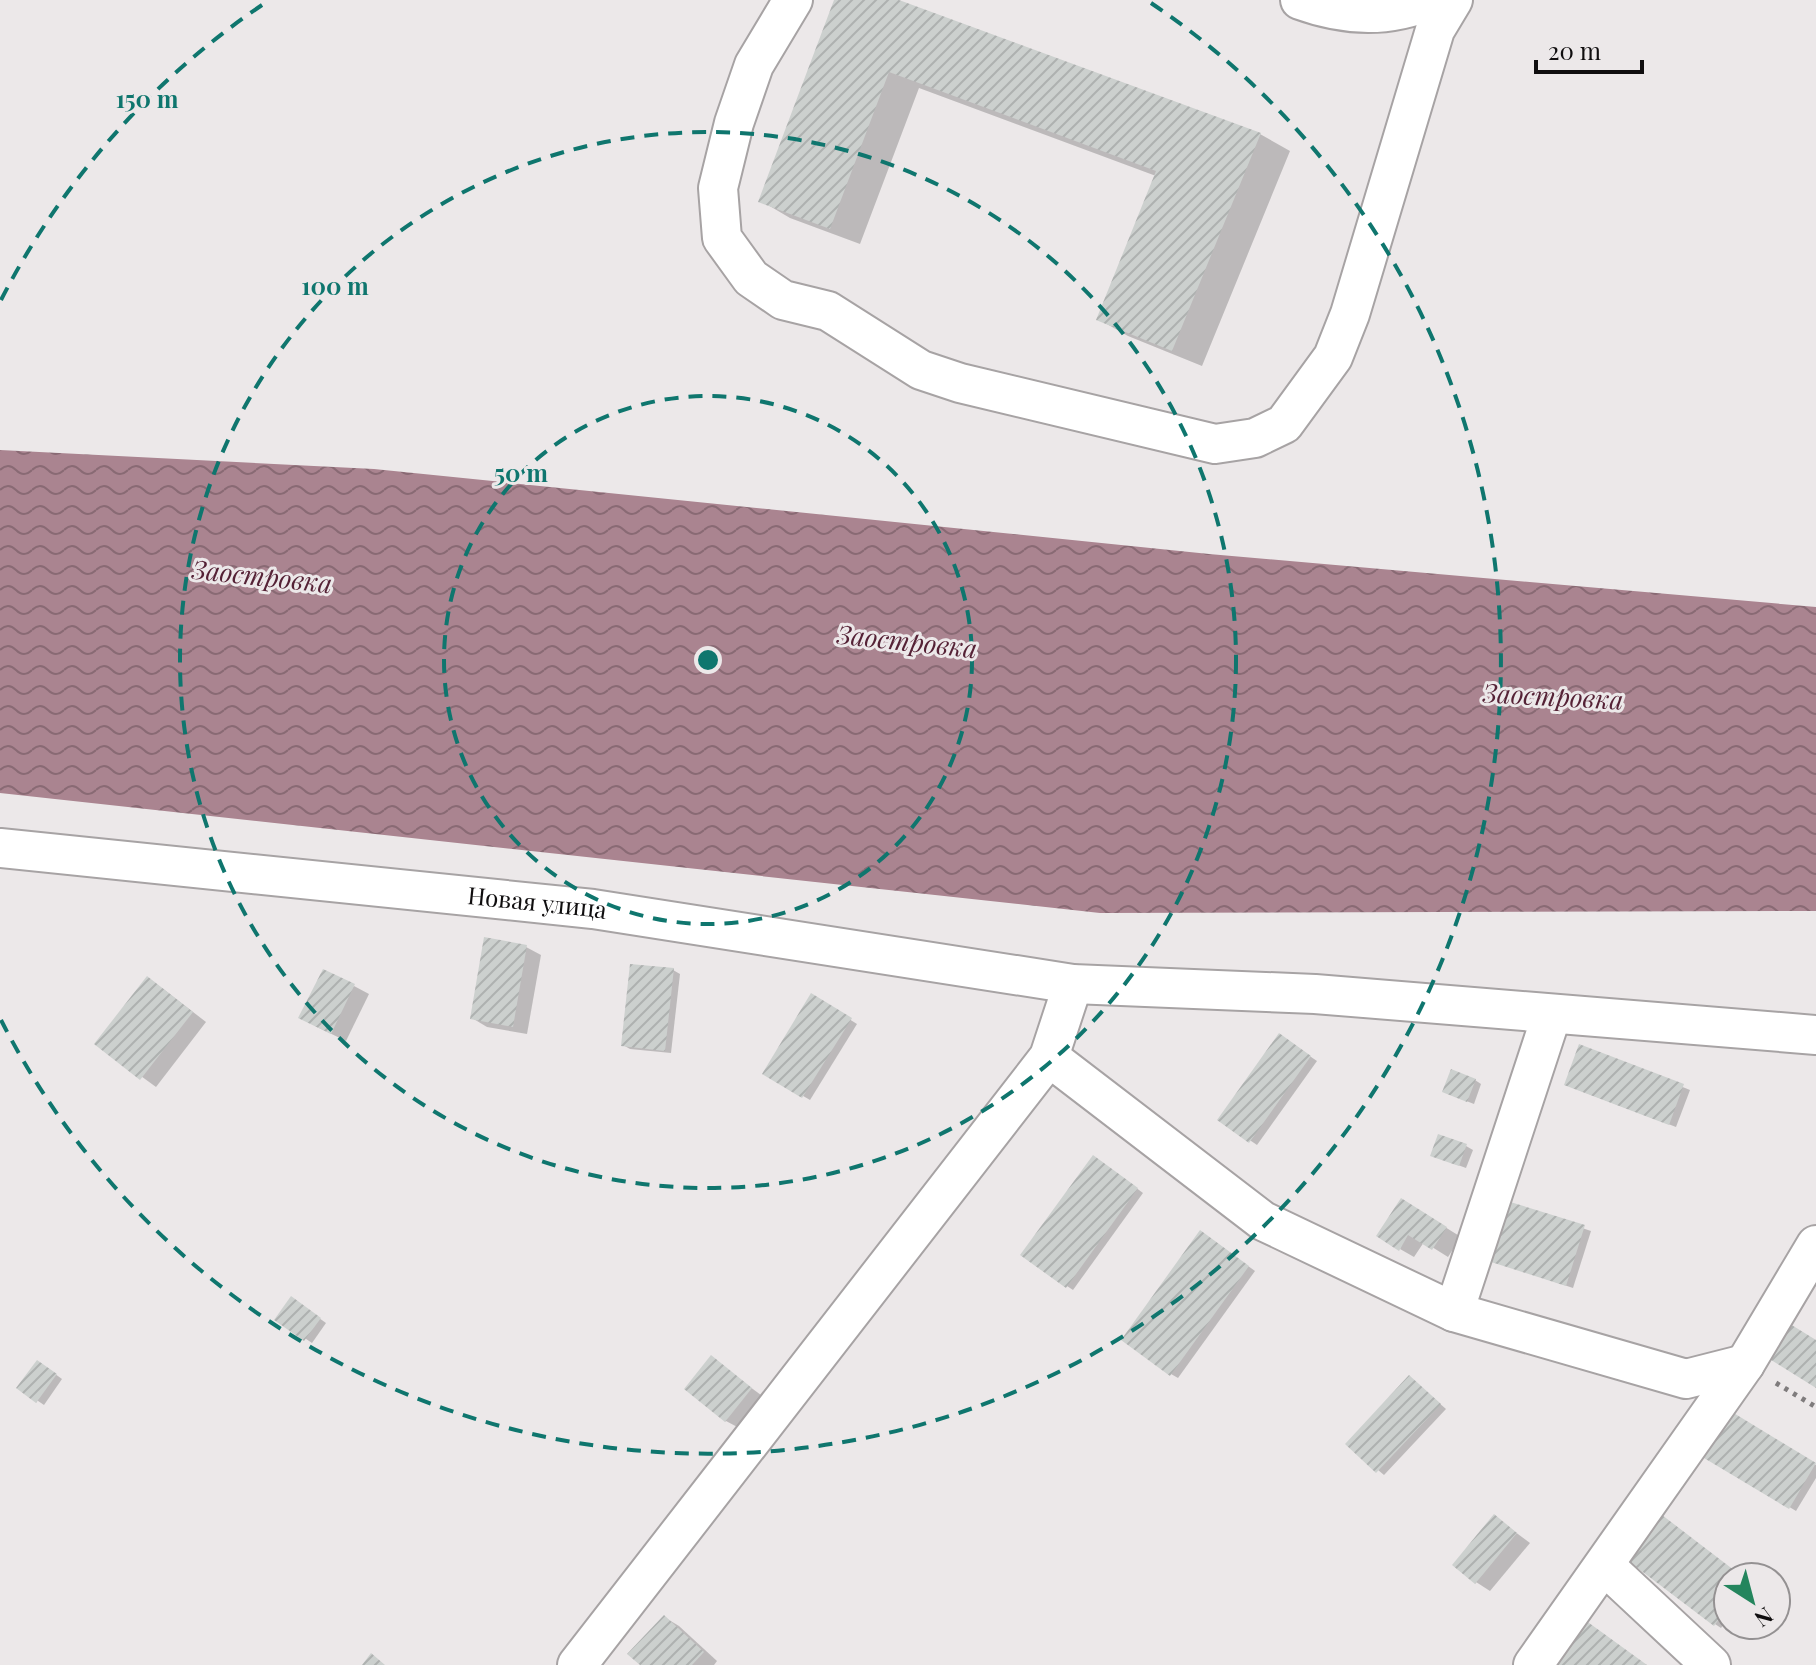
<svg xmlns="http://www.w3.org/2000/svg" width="1816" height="1665" viewBox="0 0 1816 1665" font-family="'Playfair Display',serif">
<defs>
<pattern id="water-waves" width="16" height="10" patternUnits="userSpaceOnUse" patternTransform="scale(2)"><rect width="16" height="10" fill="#aa8490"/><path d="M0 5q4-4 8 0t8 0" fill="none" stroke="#896a74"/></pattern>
<pattern id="building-hatch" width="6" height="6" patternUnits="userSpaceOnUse" patternTransform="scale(2)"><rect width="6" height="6" fill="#ccd0ce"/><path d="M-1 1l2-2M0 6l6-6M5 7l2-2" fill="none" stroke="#aeb1b0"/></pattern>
</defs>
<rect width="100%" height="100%" fill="#ece8e9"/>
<path fill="url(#water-waves)" d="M0,450L374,469L1209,554L1816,607V911L1100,913L0,793Z"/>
<g fill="#0003">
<path d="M837,0H895L1260,134L1290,151L1202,366L1128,336L1098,319L1156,176L919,88L860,244L790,218L761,201Z"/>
<path d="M526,947L541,955L527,1034L487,1027L472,1018Z"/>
<path d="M673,970L680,974L671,1053L630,1049L623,1045Z"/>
<path d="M354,986L369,994L346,1041L315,1026Z"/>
<path d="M162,988L206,1022L156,1087L97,1044Z"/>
<path d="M812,996L857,1024L810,1100L764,1073Z"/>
<path d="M1286,1040L1317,1061L1257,1145L1220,1120Z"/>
<path d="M1581,1046L1690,1090L1676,1127L1573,1088Z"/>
<path d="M1475,1080L1481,1084L1474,1104L1451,1095Z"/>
<path d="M1466,1146L1473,1150L1466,1168L1433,1156Z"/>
<path d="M1100,1161L1143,1193L1073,1290L1067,1286Z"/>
<path d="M1508,1203L1591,1231L1573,1288L1490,1260Z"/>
<path d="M1416,1209L1461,1237L1448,1257L1424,1242L1414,1257L1400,1249Z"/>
<path d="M1208,1237L1255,1271L1178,1378L1171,1374Z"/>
<path d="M298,1303L326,1323L312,1343L277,1319Z"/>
<path d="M711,1358L765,1398L741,1429L726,1421Z"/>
<path d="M44,1366L62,1379L44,1405L19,1388Z"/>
<path d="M1409,1377L1446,1409L1384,1475L1347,1444Z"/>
<path d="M1733,1415L1816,1465V1478L1796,1511L1707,1457Z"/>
<path d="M1495,1517L1530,1543L1490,1591L1476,1582Z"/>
<path d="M1630,1560L1742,1577H1728V1619L1721,1628L1715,1624Z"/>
<path d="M664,1617L679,1626L717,1661L714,1665H642Z"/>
</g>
<g fill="url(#building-hatch)">
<path d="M834,0H899L1261,133L1172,351L1096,320L1156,171L889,72L830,229L758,202Z"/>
<path d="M484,937L527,945L513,1027L470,1019Z"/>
<path d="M630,964L674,968L665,1051L621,1046Z"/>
<path d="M323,969L355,984L331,1034L298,1018Z"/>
<path d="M147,976L193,1012L140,1080L94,1044Z"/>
<path d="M811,993L852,1018L802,1098L762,1074Z"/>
<path d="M1279,1033L1311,1056L1249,1143L1217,1120Z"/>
<path d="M1579,1044L1684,1084L1669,1125L1564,1085Z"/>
<path d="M1451,1069L1476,1079L1467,1102L1442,1092Z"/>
<path d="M1438,1134L1467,1144L1459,1166L1430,1156Z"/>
<path d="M1093,1155L1138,1188L1066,1288L1020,1255Z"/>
<path d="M1401,1198L1447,1227L1432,1250L1408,1235L1399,1251L1376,1236Z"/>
<path d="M1507,1201L1585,1225L1566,1286L1488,1261Z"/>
<path d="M1200,1230L1249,1266L1170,1376L1121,1340Z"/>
<path d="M291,1296L321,1318L304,1341L274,1320Z"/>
<path d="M1790,1324L1816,1340V1388L1768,1358Z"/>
<path d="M711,1355L752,1388L725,1422L684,1389Z"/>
<path d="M37,1360L57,1374L36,1403L16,1388Z"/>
<path d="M1409,1375L1441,1404L1376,1473L1345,1444Z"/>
<path d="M1732,1412L1816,1463L1789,1509L1704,1458Z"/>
<path d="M1494,1514L1517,1533L1475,1584L1452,1565Z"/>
<path d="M1662,1515L1743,1577H1728V1607L1714,1626L1627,1560Z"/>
<path d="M664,1615L704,1652L692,1665H640L627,1654Z"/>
<path d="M1585,1620L1647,1665H1552Z"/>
<path d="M371,1653L385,1665H362Z"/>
</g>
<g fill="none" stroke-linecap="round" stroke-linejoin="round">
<g stroke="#a7a3a4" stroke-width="42">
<g id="minor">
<path d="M793,0L754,65L734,123L718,188L722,238L751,278L783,300L828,311L921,370L960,383L1215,444L1255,438L1284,424L1333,357L1350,314L1435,30L1453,0"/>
<path d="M1300,0C1344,16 1387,19 1430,0"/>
<path id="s1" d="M0,848L593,909L1073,984L1315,994L1816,1035"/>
<path d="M1049,1057L1263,1221L1454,1312L1686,1379L1745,1364"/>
<path d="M1454,1312L1552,1014"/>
<path d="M1605,1566L1711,1665"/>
<path d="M577,1665L1049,1057L1073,984"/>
<path d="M1533,1665L1745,1364L1816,1245"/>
</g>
</g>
<path stroke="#7f7c7d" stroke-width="5" stroke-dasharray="4 6" stroke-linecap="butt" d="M1776,1383L1816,1407"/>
<use href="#minor" stroke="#fff" stroke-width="38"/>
</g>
<g fill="none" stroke="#0f766e" stroke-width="4" stroke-dasharray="14 10">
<circle cx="708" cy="660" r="264"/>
<circle cx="708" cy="660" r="528"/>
<path d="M1 300A793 793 0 0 1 265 3M1151 3A793 793 0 1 1 1 1020"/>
</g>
<g text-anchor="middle" stroke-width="6" stroke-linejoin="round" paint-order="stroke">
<g font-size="24" fill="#100e0f" stroke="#ece8e9">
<text dy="8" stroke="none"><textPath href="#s1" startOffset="540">Новая улица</textPath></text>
</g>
<g font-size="26" font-style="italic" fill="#552236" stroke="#ece8e9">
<text transform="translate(262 577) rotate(6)" y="9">Заостровка</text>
<text transform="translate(907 642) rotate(6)" y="9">Заостровка</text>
<text transform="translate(1553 697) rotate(3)" y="9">Заостровка</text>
</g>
</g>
<circle cx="708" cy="660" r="12" fill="#0f766e" stroke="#ece8e9" stroke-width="4"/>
<g font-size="24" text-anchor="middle" font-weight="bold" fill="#0f766e" stroke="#ece8e9" stroke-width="6" stroke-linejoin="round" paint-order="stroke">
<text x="147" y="108">150 m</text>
<text x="335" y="295">100 m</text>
<text x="521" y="482">50 m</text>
</g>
<g transform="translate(1752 1601) rotate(144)"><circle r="38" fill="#ece8e9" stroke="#949192" stroke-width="2"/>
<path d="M0-6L14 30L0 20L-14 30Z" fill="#24855d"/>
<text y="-12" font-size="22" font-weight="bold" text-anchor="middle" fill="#100e0f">N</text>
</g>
<path d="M1536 60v12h106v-12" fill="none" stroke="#100e0f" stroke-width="4"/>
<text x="1548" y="60" font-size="24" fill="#100e0f" stroke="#ece8e9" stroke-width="6" paint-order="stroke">20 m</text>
</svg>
